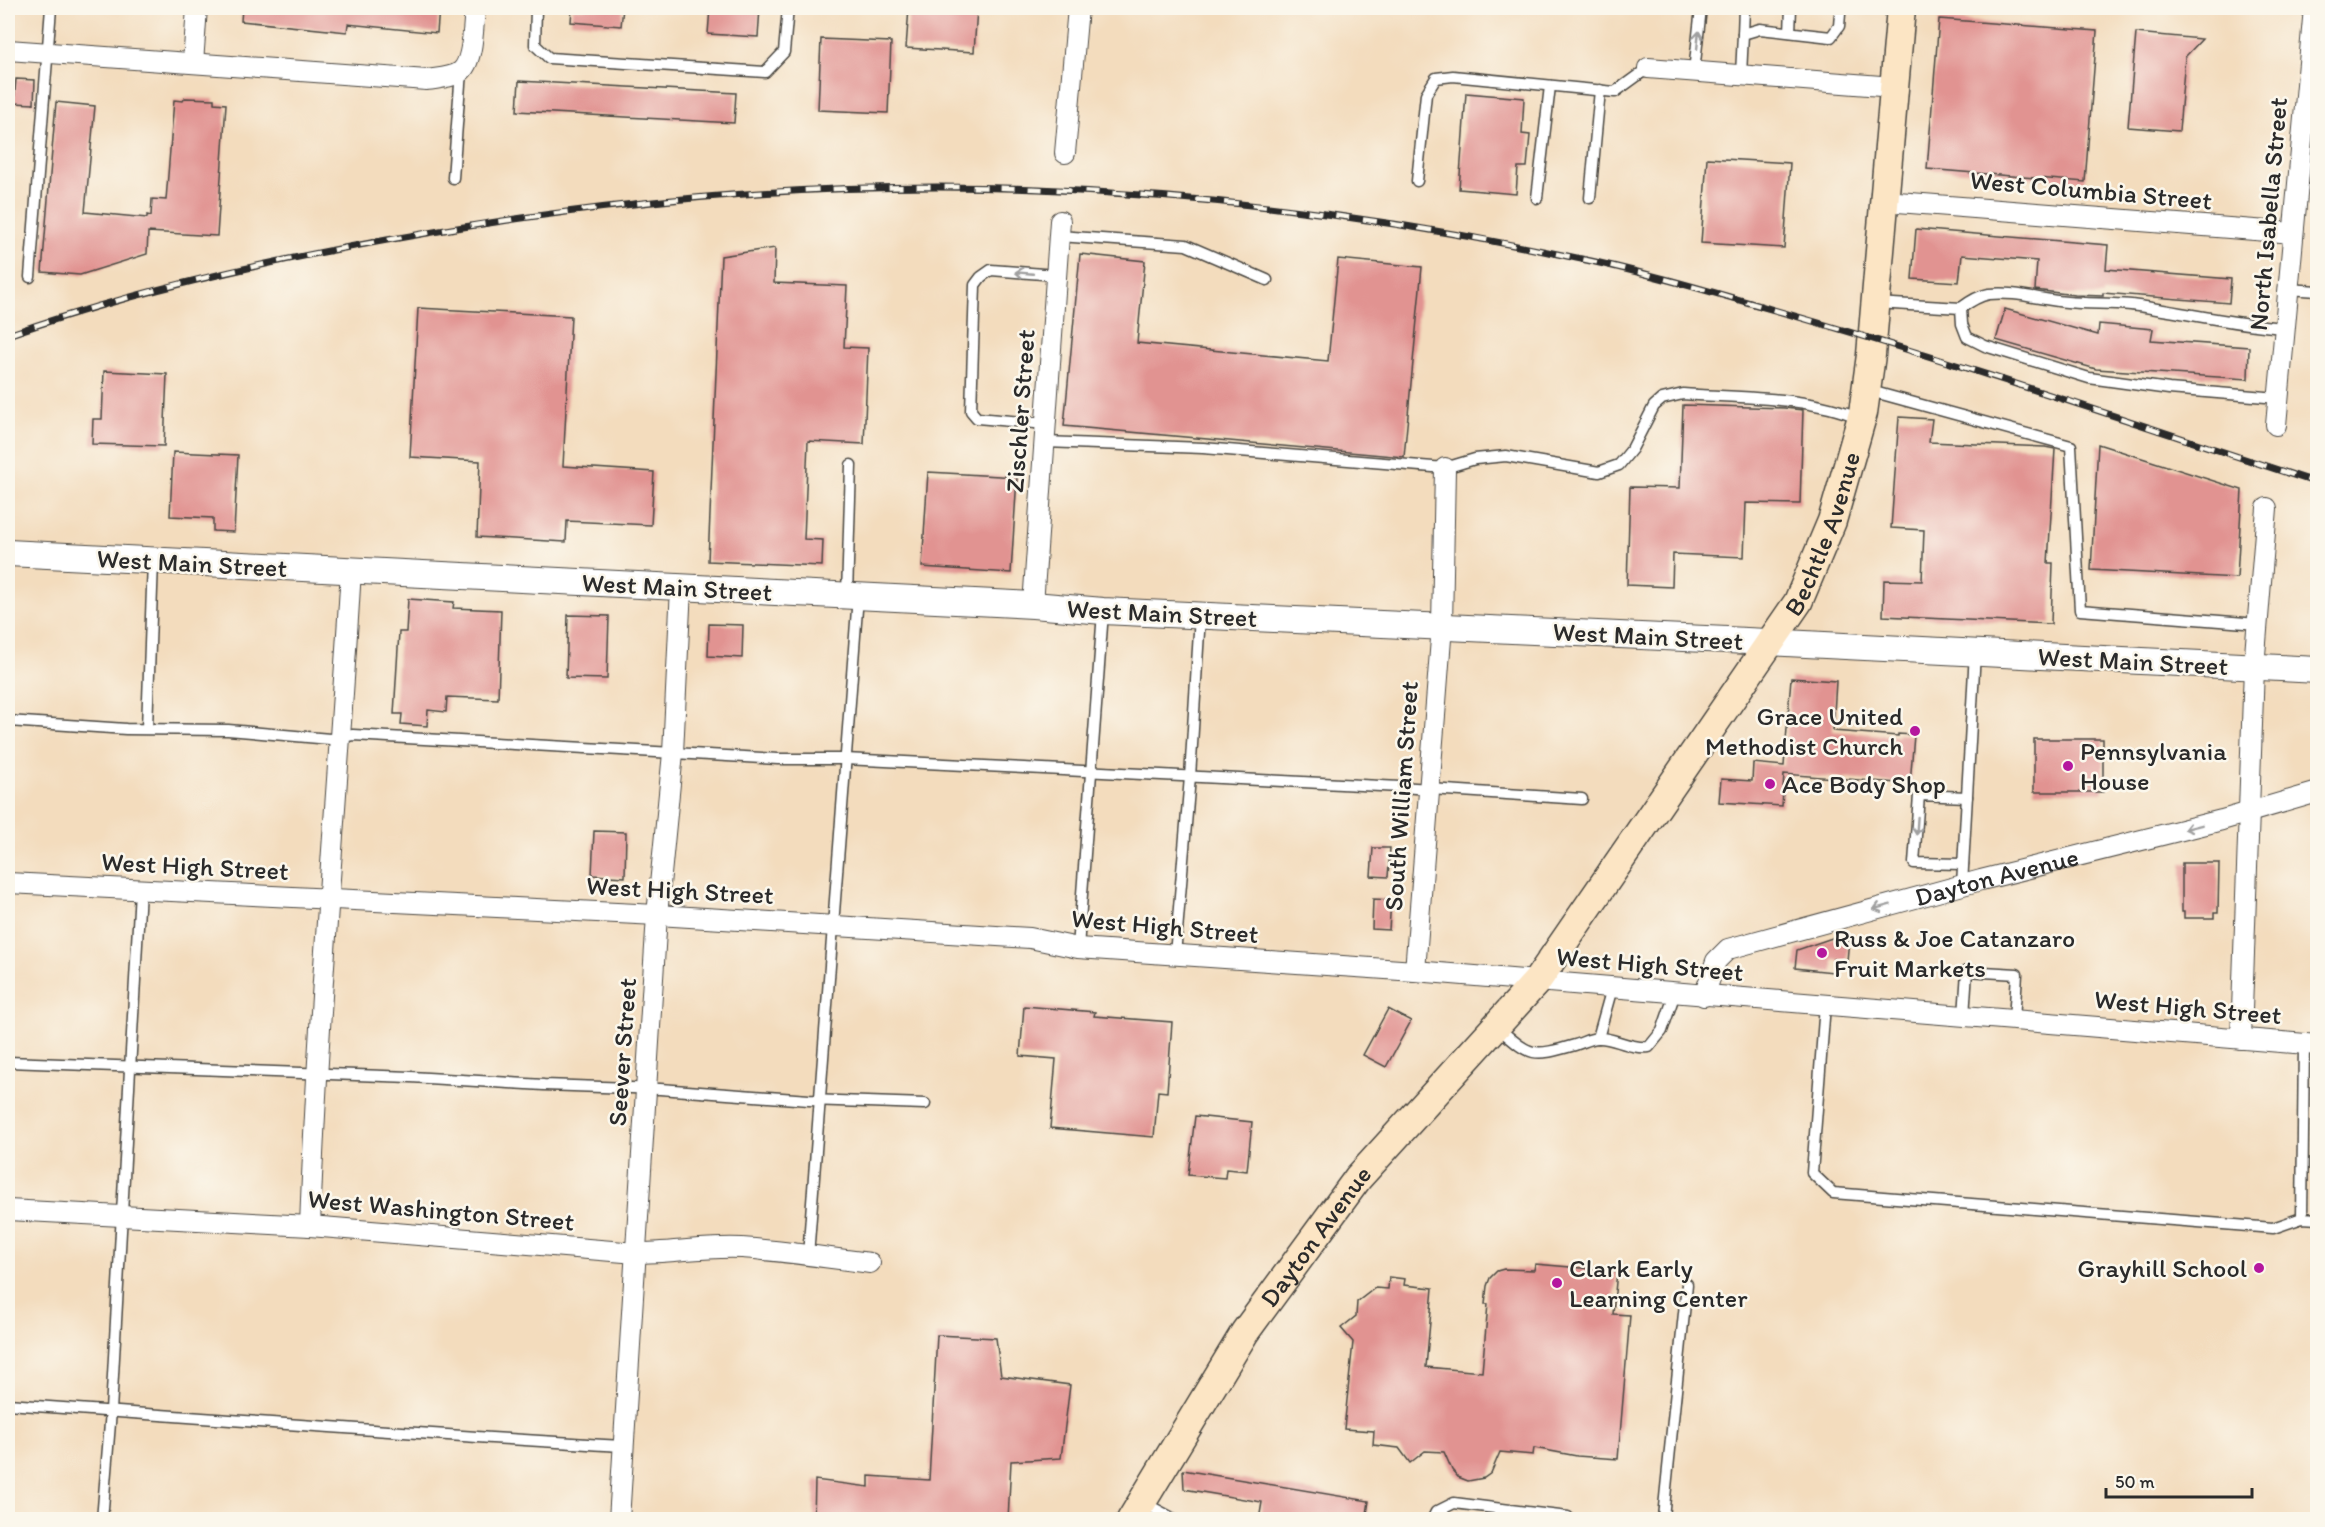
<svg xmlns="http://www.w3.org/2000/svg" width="2325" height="1527" viewBox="0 0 2325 1527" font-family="Itim,sans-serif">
<rect width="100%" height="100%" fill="#fbf7ec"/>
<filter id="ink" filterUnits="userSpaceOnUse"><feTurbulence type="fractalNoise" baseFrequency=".0167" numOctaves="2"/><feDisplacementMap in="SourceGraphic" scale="12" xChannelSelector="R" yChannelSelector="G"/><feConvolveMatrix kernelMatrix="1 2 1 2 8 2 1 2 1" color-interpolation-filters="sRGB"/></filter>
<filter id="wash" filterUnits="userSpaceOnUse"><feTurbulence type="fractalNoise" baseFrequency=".008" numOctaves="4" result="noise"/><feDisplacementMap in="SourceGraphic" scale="24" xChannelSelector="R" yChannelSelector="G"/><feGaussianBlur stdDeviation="1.35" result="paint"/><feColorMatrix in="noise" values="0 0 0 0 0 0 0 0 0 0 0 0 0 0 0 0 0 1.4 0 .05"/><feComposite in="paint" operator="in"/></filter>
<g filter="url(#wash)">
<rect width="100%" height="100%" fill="#f3dcbd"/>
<g id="blocks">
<g fill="#e19391">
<path d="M242,8H439L437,33L348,24L347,32L241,21Z"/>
<path d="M572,8H623L621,26L571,22Z"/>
<path d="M710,8H760L758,37L708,34Z"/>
<path d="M909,8H977L974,52L906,48Z"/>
<path d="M1939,19L2097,31L2085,182L1927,169Z"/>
<path d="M2136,33L2202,39L2185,57L2179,131L2128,127Z"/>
<path d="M821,39L891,42L888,113L818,110Z"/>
<path d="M16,79L35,80L34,104L14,103Z"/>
<path d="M519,81L736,93L734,123L517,111Z"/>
<path d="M1466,93L1524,98L1522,134L1530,135L1527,167H1518L1516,194L1459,189Z"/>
<path d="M185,98L214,99V103L226,104L217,236L148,232L147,254L80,275L42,272L56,102L95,106L85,212L147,218V215L151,216L152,199L166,200L174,100L183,101Z"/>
<path d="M1707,158L1790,163L1784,248L1701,243Z"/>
<path d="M1916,229L2108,245L2106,269L2231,279L2229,303L2103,293V296L2075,295L2035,290L2037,261L1962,255L1959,282L1912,279Z"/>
<path d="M775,248L774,283L847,286L844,347L868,348L864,444L808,441L804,539L823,540L822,566L708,561L721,256Z"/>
<path d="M1080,254L1145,261L1137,343L1328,361L1338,259L1422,267L1404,457L1064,426Z"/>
<path d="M418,308L571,316L563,466L654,472L651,525L567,521L566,542L477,537L480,461L410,457Z"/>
<path d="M2005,309L2098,335L2099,324L2153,329L2151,340L2249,347L2248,379L2096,369L1996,340Z"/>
<path d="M104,371L167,374L164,446L92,444L93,419H102Z"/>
<path d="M1683,405L1784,408L1803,410L1800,504L1746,503L1744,557L1673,554L1672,587L1627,585L1630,487L1680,488Z"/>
<path d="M1899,417L1932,419L1929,442L2045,447L2055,449L2048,563H2053L2051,624L1883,616L1884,580L1922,581L1924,530L1891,528Z"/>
<path d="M2098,444L2242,490L2237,578L2091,570Z"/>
<path d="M173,452L238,455L234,532L213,531V518L170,516Z"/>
<path d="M928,472L1017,477L1011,573L922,567Z"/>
<path d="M408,599L454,602L453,608L501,610L498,699L447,697L446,712L428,710L427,726L401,724L402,714H394L399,632H406Z"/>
<path d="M568,615L609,616L607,679L566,678Z"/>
<path d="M709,624L743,625L742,658L708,656Z"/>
<path d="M1791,678L1836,681L1833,731L1898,736V734L1914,735L1910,784L1784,774L1782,806L1719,802L1721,779L1752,781L1753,763L1784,766Z"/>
<rect x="2034" y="739" width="69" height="53"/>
<path d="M594,831L626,832L625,877L592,875Z"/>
<path d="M1373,848H1390L1388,877L1371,876Z"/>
<path d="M2182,863H2219L2218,913H2214V918H2184V912H2182Z"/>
<path d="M1373,899L1391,900L1389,930L1372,929Z"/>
<path d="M1832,938L1849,939L1847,961L1833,959V972L1795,968L1797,950Z"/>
<path d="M1024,1006L1095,1012L1094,1016L1172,1022L1167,1092L1158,1091L1154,1137L1050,1128L1056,1059L1020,1056Z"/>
<path d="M1388,1009L1411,1021L1386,1067L1363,1055Z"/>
<path d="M1195,1116L1252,1122L1247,1171L1226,1169L1225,1178L1188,1175Z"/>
<path d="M1535,1264L1617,1271L1613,1314L1630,1315L1618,1459L1577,1456L1534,1448L1533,1455L1500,1452L1491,1473L1484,1478L1468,1481L1458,1477L1452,1470L1444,1452L1425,1451L1410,1463L1399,1448L1373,1445L1374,1431L1344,1429L1353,1342L1341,1328L1356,1316L1357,1302L1375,1288L1388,1289L1389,1277L1405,1279L1404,1285L1433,1288L1426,1367L1482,1372L1488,1304H1485L1487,1286L1490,1278L1497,1271L1504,1269L1534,1270Z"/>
<path d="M937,1335L996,1338L1001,1376L1070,1385L1061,1458L1011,1461L1008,1520H814L815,1480L869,1487V1476L929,1480Z"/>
<path d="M1183,1470L1369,1501L1366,1520H1259L1262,1502L1184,1489Z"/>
</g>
</g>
</g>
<g filter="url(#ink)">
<use href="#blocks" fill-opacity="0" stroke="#494641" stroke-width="1.5"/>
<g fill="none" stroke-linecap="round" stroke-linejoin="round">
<g stroke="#494641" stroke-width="13">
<g id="service">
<path d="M536,8L535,45L549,58L765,72L784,52L788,8"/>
<path d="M1790,32L1791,8"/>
<path d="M1743,34L1744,8"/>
<path d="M1694,72L1701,8"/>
<path d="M1741,75L1743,34L1760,29L1831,37L1839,26L1840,14"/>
<path d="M453,178L461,71"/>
<path d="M1417,181L1426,94L1436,78L1453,76L1615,92L1648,68"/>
<path d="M1537,198L1550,86"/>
<path d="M1590,198L1600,90"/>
<path d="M1059,236L1186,245L1267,280"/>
<path d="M30,277L51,8"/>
<path d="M2288,289L2318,291"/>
<path d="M1876,303L1961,308C1969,302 1978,296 1989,294C2015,291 2041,300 2067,302C2088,304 2109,303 2131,305C2182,312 2232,324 2284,328"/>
<path d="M1961,308L1962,324L1967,337L1985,346L2089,378L2169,389L2278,398"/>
<path d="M1867,390L2071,446L2080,610L2258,624"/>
<path d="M1046,424L977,418L971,411L975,285L981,277L991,270L1056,275"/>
<path d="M1045,442L1203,448L1445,468L1475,459L1506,456L1599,472L1619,465L1632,449L1654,406L1662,399L1683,394C1740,398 1808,396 1860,418"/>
<path d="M847,595L851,465"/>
<path d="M8,721L126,729L228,730L330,739L353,735L778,759H845L1400,787L1582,799"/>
<path d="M147,728L153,561"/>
<path d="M1963,864L1914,863L1919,795L1967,797"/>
<path d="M1962,885L1975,652"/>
<path d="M1078,948L1103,612"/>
<path d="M1175,955L1190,777L1200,616"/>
<path d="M1825,1005L1812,1173L1833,1193L2273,1228L2302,1218L2318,1219"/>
<path d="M1964,1016L1967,971L2017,974L2014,1020"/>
<path d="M1496,1026C1531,1056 1530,1058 1575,1045C1582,1043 1591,1038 1598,1038C1614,1037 1628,1049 1649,1047L1662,1031L1675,993"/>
<path d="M1598,1038L1612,988"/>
<path d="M8,1062L411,1077L544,1085L660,1089L809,1100L925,1104"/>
<path d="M2302,1218L2304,1044"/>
<path d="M808,1256L858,596"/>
<path d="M8,1404C213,1419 418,1434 623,1446"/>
<path d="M1144,1503L1176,1520"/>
<path d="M1663,1517L1687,1284"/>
<path d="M102,1520L111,1411L140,890"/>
<path d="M1432,1520L1436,1512L1454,1503L1568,1517L1570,1520"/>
<path d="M1660,1520L1663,1517L1677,1520"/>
</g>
</g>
<g stroke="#494641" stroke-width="22">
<g id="minor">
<path d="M8,50L427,80C438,78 451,78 460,72C474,62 473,24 475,8"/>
<path d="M193,63L197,8"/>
<path d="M1648,68L1894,87"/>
<path d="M1065,153L1078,8"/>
<path d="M1885,201L2293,233"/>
<path d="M2276,425L2314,8"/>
<path d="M1033,605L1060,221"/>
<path d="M8,883L657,915L1030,938L1078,948L1415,971L2318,1045"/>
<path d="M1415,971L1442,626L1445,468"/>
<path id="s1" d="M1704,996L1716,961L1728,949L1981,880L2222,820L2318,792"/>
<path d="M2241,1039L2254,667L2267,508"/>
<path d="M8,1210L310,1226L636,1253C671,1253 706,1246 742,1248C784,1251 827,1258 870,1263"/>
<path d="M310,1226C318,1007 338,789 351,570"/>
<path d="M619,1520L657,915L673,753L681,587"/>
</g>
</g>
<g stroke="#494641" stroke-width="28">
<path id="tertiary" d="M8,553L1033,605L1103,611L1727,640L2318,670"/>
</g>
<g stroke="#494641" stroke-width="31">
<g id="secondary">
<path id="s2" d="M1131,1520L1245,1332L1358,1178L1537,981L1798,602L1832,521L1863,413L1871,355L1901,8"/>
</g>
</g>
<use href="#service" stroke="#fff" stroke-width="10"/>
<use href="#minor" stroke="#fff" stroke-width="20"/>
<use href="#tertiary" stroke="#fff" stroke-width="26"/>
<use href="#secondary" stroke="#fce5c4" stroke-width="28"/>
<g stroke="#2b2b2b" stroke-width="7">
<path id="rail" d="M8,335C131,292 259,263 387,240C601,201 820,180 1038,189C1215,196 1393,219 1567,256C1637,270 1706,290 1774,310C1957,362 2137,424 2318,483"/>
</g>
<use href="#rail" stroke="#fbf7ec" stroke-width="4.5" stroke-dasharray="14" stroke-linecap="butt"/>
</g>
<defs><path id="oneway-shaft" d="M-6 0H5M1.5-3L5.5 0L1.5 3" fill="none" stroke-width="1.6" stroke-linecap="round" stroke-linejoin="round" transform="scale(1.5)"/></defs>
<g stroke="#a0a0a0">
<use href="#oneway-shaft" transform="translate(1698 40) rotate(-84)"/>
<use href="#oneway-shaft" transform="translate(1024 273) rotate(-175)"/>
<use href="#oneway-shaft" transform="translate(1917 826) rotate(94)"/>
<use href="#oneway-shaft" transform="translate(2193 827) rotate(166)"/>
<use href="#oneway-shaft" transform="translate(1882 907) rotate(165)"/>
</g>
</g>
<g fill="#b5179e" stroke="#fbf7ec" stroke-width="2">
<circle cx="1915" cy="731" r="6"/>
<circle cx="2068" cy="766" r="6"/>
<circle cx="1770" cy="784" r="6"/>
<circle cx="1822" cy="953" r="6"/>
<circle cx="2259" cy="1268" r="6"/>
<circle cx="1557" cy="1283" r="6"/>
</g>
<g text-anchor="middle" stroke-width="5" stroke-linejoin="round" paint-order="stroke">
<g font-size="26" fill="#2b2b2b" stroke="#fbf7ec">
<text transform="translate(2091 190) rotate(5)" y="9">West Columbia Street</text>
<text transform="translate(2268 214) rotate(-85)" y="9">North Isabella Street</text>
<text transform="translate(1020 411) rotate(-86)" y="9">Zischler Street</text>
<text dy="9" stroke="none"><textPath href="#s2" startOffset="1210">Bechtle Avenue</textPath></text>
<text transform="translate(192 563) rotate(3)" y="9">West Main Street</text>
<text transform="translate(677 587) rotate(3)" y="9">West Main Street</text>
<text transform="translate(1162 613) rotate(3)" y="9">West Main Street</text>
<text transform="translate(1648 636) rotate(3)" y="9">West Main Street</text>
<text transform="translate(2133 661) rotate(3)" y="9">West Main Street</text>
<text transform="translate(1401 796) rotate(-86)" y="9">South William Street</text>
<text transform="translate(195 866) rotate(3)" y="9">West High Street</text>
<text dy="9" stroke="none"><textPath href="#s1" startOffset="332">Dayton Avenue</textPath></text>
<text transform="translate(680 890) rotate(3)" y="9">West High Street</text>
<text transform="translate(1165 926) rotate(5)" y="9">West High Street</text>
<text transform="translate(1650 964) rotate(5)" y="9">West High Street</text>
<text transform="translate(2188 1007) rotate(5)" y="9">West High Street</text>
<text transform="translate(622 1052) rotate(-86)" y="9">Seever Street</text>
<text transform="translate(441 1210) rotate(5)" y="9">West Washington Street</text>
<text dy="9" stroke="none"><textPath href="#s2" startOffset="339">Dayton Avenue</textPath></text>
</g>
<g font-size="26" fill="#2b2b2b" stroke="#fbf7ec" text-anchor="start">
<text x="1903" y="725" text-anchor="end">Grace United<tspan x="1903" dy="30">Methodist Church</tspan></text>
<text x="2080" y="760">Pennsylvania<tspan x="2080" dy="30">House</tspan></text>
<text x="1782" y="793">Ace Body Shop</text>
<text x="1834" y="947">Russ &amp; Joe Catanzaro<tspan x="1834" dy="30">Fruit Markets</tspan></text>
<text x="1569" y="1277">Clark Early<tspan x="1569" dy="30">Learning Center</tspan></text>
<text x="2247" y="1277" text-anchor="end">Grayhill School</text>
</g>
</g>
<rect width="2325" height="1527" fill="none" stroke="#fbf7ec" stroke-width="30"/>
<path d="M2106 1488v9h146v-9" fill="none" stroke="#2b2b2b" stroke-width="3"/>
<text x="2115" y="1488" font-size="18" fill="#2b2b2b" stroke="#fbf7ec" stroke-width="4.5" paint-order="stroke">50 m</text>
</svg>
